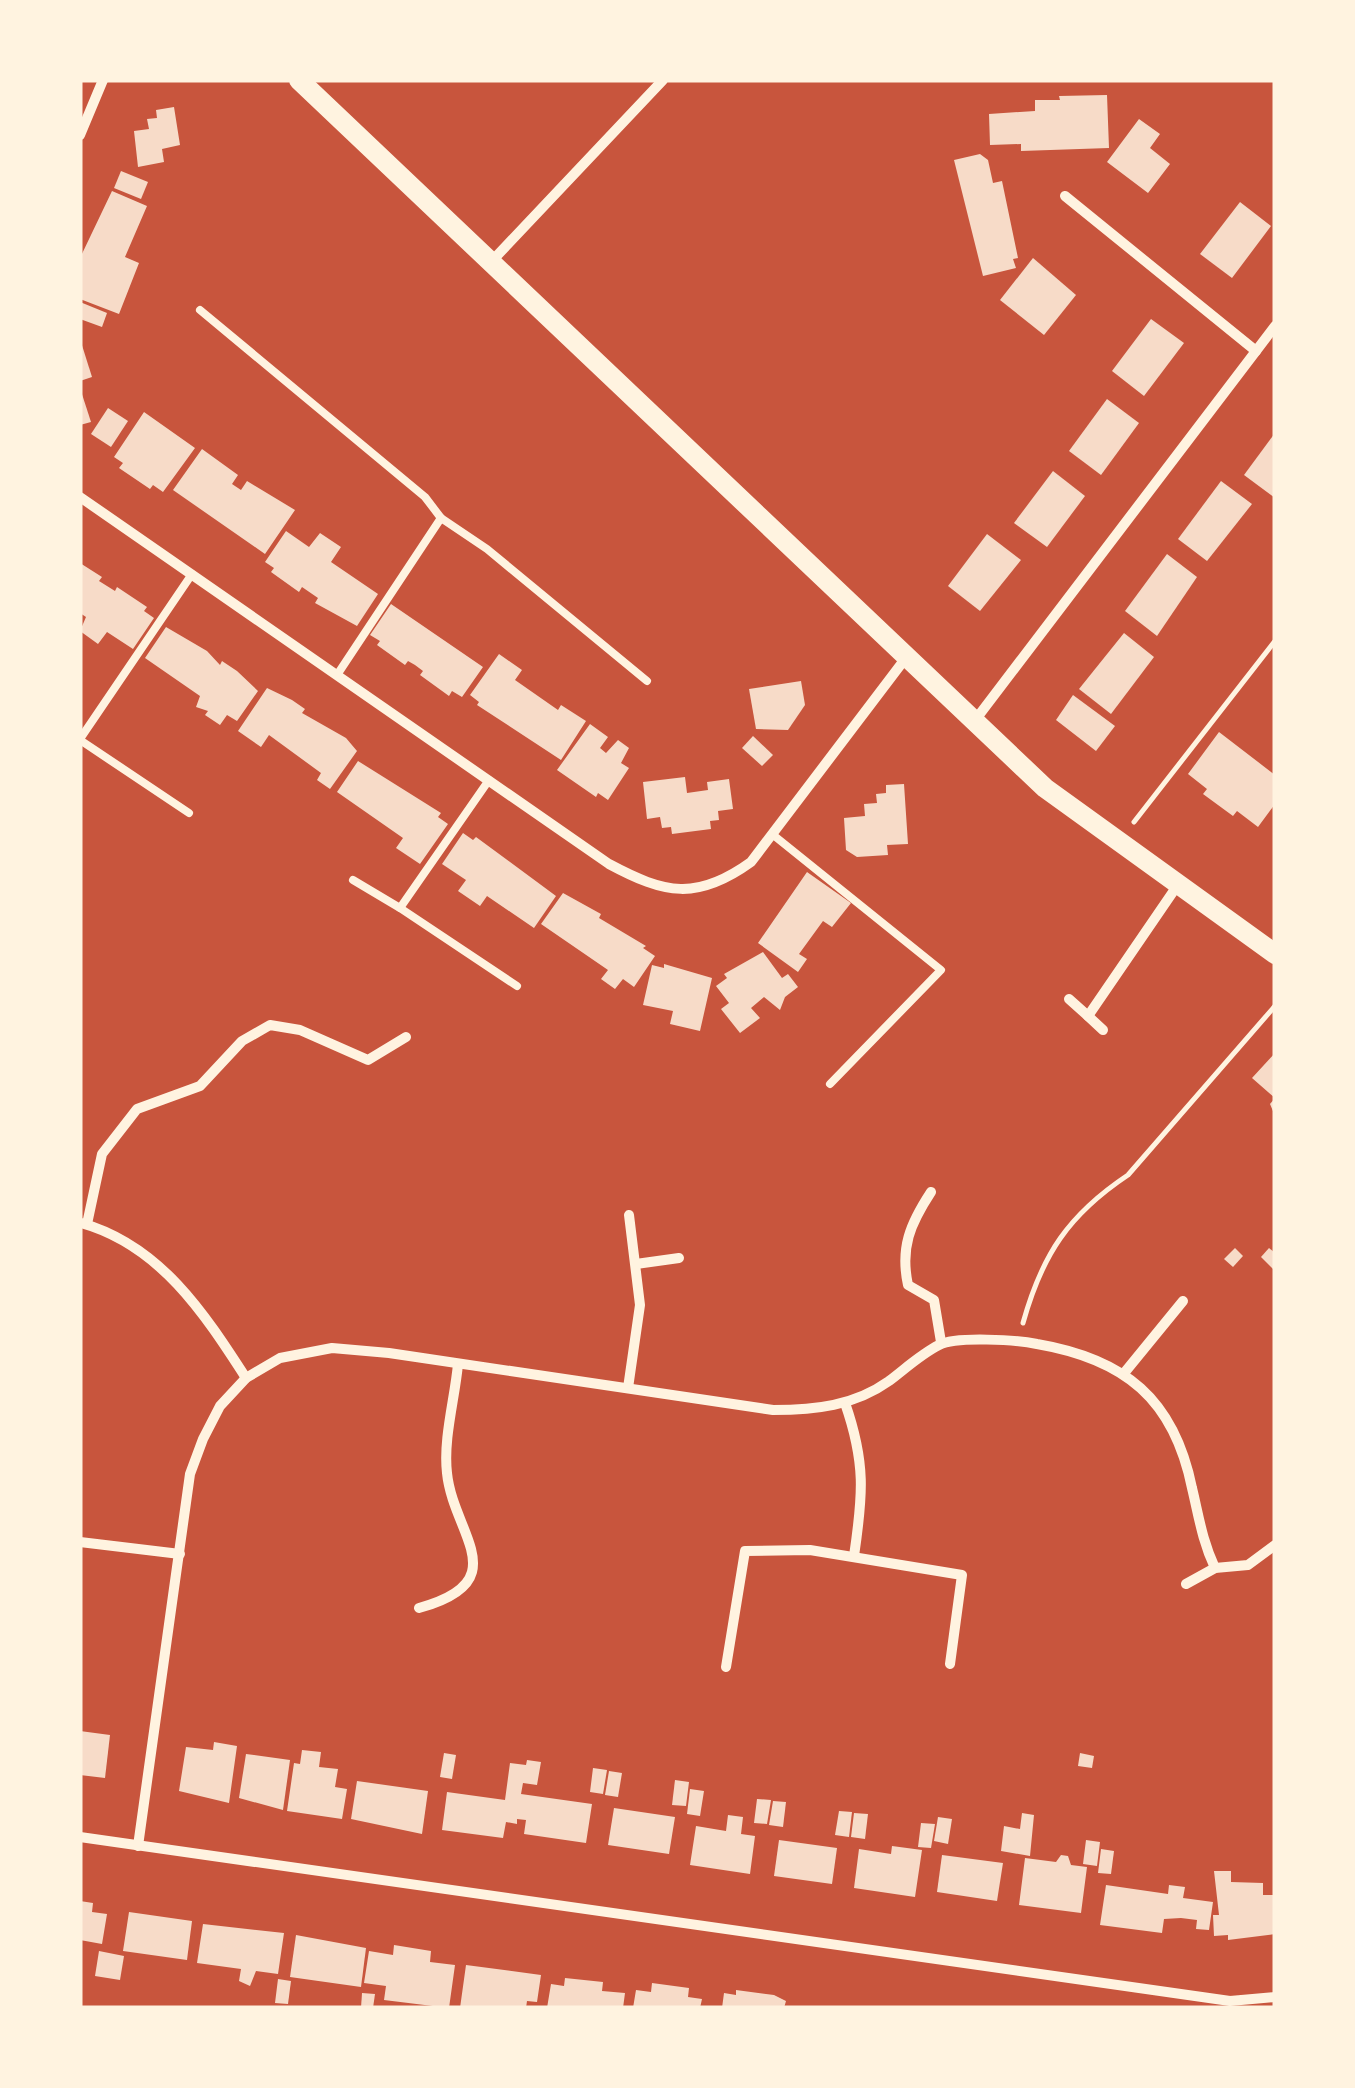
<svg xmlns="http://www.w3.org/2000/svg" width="1355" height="2088" viewBox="0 0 1355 2088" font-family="'PT Sans Narrow',sans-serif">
<rect width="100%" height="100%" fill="#c8553d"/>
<g fill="#f7dbc8">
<path d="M1107,95L1109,148L1021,151V144L990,145L989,114L1035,111V100H1060L1059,96Z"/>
<path d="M174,107L180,145L162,149L164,162L138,167L134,131L149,129L147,119L157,118L156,110Z"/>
<path d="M1139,119L1160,134L1150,148L1170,164L1148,193L1107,162Z"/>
<path d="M980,154L988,160L993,183L1002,181L1018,258L1013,259L1016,268L983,276L954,160Z"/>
<path d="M121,171L148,182L141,199L114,188Z"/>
<path d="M112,191L147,206L125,257L139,263L119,314L80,299V258Z"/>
<path d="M1240,202L1271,226L1232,278L1200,254Z"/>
<path d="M1033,258L1076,295L1044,335L1000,300Z"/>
<path d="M80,302L107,313L102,327L80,319Z"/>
<path d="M1151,319L1184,343L1144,396L1112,371Z"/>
<path d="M80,339L92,377L80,381Z"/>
<path d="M80,388L91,422L80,425Z"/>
<path d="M1107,399L1139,423L1101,475L1069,451Z"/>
<path d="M108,408L128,421L111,447L91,434Z"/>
<path d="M144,412L195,448L163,492L153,485L150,489L119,468L123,463L114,457Z"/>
<path d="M1275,433V498L1244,475Z"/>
<path d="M202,449L238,475L232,484L241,490L247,481L295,510L265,554L173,490Z"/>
<path d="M1053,471L1085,496L1047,547L1014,523Z"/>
<path d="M1221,481L1252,504L1207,561L1178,539Z"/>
<path d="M286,531L309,547L320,533L341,547L331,562L378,594L357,626L315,603L318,598L302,587L299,592L271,572L274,568L265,562Z"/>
<path d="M987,534L1021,560L980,611L948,586Z"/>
<path d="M1167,554L1197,577L1157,636L1125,611Z"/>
<path d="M80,563L102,577L99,581L115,591L117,587L147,607L144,611L154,618L133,649L107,632L98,644L80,631L86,617L80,613Z"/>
<path d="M391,604L483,667L462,697L452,691L449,696L420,675L423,671L415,665L408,661L405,665L377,645L380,641L370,635Z"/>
<path d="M166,627L207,651L220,665L222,661L237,671L258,691L237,721L227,715L220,725L205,715L208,711L196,707L200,696L145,658Z"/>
<path d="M1124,633L1154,657L1111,714L1079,689Z"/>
<path d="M499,654L522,670L515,680L558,710L561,705L586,721L561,760L477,705L479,702L470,695Z"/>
<path d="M801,681L805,705L788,730L756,729L749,689Z"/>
<path d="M267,688L292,700L305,709L302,713L346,738L357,751L330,789L317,780L321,773L269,735L261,747L238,731Z"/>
<path d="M1073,695L1115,726L1096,751L1056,720Z"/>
<path d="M590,724L608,737L600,748L606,753L618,740L629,748L621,763L629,768L608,800L598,793L596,797L557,770Z"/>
<path d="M1219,732L1275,775V804L1258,827L1237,811L1233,816L1203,794L1207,789L1188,774Z"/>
<path d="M753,736L773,755L762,766L742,748Z"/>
<path d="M358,761L441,813L438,817L448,824L420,864L396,848L403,838L337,792Z"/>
<path d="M685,777L687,793L708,790L707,782L729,779L733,809L718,811L719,820L710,821L711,829L672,834L671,827L662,828L660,817L647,819L643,782Z"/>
<path d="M904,784L908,844L887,845L888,855L857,857L846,850L844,818L865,816L864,804L877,803L876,794L886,793V785Z"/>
<path d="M463,833L473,840L476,837L556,896L534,928L487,896L480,906L458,891L466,880L442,864Z"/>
<path d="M807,872L851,903L832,927L823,921L799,954L807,959L798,972L758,943Z"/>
<path d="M563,893L601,914L599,918L646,946L643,948L655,956L634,987L623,979L615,989L601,979L608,970L541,924Z"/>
<path d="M763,952L782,978L788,974L798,987L785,997L780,1010L764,997L751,1008L760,1018L740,1033L721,1009L729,1003L716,986L727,978L724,974Z"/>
<path d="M664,964L712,978L700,1031L670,1024L673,1011L643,1005L652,965L664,968Z"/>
<path d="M1275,1053V1116L1270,1104L1275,1098L1252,1078Z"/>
<path d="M1235,1248L1243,1256L1233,1267L1224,1259Z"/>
<path d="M1269,1248L1275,1253L1273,1269L1261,1257Z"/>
<path d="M80,1731L110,1735L105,1778L80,1775Z"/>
<path d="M214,1742L237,1746L229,1803L179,1791L186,1747L213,1750Z"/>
<path d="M302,1750L321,1752L319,1767L338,1769L335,1787L347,1789L342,1819L287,1811L294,1763L300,1764Z"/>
<path d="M444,1753L456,1755L452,1779L440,1777Z"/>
<path d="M1080,1753L1094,1756L1092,1768L1078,1766Z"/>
<path d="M246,1754L290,1760L283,1810L239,1798Z"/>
<path d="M527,1760L541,1762L537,1785L523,1783L521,1794L592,1804L586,1843L524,1834L526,1820L517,1819V1824L506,1822L503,1838L442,1830L447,1792L505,1800L510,1763L526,1765Z"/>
<path d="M593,1768L607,1770L603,1794L590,1792Z"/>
<path d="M609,1771L622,1773L618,1797L605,1795Z"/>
<path d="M675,1780L689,1782L686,1806L672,1805Z"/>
<path d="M357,1781L428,1791L422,1834L351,1819Z"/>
<path d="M690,1789L704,1791L700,1816L687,1814Z"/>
<path d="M757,1799L771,1800L767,1824L754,1823Z"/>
<path d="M773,1801L786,1802L783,1827L769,1825Z"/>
<path d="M614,1808L675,1817L669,1854L608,1845Z"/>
<path d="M839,1811L852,1812L849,1837L835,1835Z"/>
<path d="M854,1813L868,1814L865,1839L851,1837Z"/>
<path d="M1022,1813L1034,1815L1030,1856L1001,1851L1004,1826L1020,1829Z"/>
<path d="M728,1815L743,1817L741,1834L755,1836L750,1874L690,1865L696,1826L726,1831Z"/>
<path d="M938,1817L952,1819L948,1844L934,1841Z"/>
<path d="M921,1823L935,1824L931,1848L918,1847Z"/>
<path d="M779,1840L837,1848L832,1884L774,1876Z"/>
<path d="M1086,1840L1100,1842L1097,1866L1083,1864Z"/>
<path d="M892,1846L922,1850L915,1897L854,1888L859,1849L891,1854Z"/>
<path d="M1101,1849L1114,1851L1111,1874L1098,1873Z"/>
<path d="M942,1855L1003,1863L997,1901L937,1892Z"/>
<path d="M1061,1855L1068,1856L1071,1865L1087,1867L1081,1913L1019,1905L1025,1858L1056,1862Z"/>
<path d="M1214,1871H1231V1882L1263,1883V1895H1275V1934L1228,1940V1935L1214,1936L1213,1915H1219Z"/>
<path d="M1106,1885L1168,1894L1169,1885L1185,1887L1183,1898L1213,1902L1209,1930L1196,1929L1197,1920L1181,1918L1164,1919L1162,1933L1100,1925Z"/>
<path d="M80,1901L93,1903L92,1912L107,1914L102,1944L80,1940Z"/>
<path d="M129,1912L192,1921L187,1960L123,1951Z"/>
<path d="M203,1924L284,1933L278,1974L256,1971L250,1986L239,1981L241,1969L197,1963Z"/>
<path d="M296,1935L366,1948L361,1987L290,1977Z"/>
<path d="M394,1945L431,1951L430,1962L455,1965L449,2008L384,2000L386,1986L364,1983L369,1951L393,1955Z"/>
<path d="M99,1951L124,1956L120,1980L95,1976Z"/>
<path d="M466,1965L541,1975L537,2002L527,2001L526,2008H460Z"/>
<path d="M565,1978L603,1982L602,1991L625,1993L623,2008H547L551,1984L564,1986Z"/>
<path d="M278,1979L291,1981L288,2004L275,2003Z"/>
<path d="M652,1983L689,1988L688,1997L702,1999L700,2008H633L636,1990L651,1992Z"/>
<path d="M736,1990L774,1995L786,2001L784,2008H722L724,1993L736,1995Z"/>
<path d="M362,1993L375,1994L373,2008H361Z"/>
</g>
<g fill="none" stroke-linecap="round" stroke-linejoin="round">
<g stroke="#fff3e0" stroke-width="5">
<path d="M1134,822L1275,641"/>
<path d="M1023,1323C1042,1255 1068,1215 1128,1175L1275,1006"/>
</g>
<g stroke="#fff3e0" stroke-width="8">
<path d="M200,310L425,497L441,518"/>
<path d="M337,675L441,518L487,549L647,681"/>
<path d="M80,739L192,574"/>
<path d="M80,740L189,813"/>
<path d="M772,834L941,970L830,1084"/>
<path d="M353,880L400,908L489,780"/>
<path d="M400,908L517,986"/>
</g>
<g stroke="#fff3e0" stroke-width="10">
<path d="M80,135L103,80"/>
<path d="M1065,196L1256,351"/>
<path d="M491,262L663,80"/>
<path d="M80,497L609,864C665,894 697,901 751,862L905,659"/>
<path d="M973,723L1275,326"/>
<path d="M1069,999L1088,1016L1177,886"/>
<path d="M1088,1016L1103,1030"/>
<path d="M931,1192C910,1224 900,1248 908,1285L934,1300L941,1342"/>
<path d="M81,1223C160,1245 204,1313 246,1378"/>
<path d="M87,1224L102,1154L137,1109L200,1086L242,1041L270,1025L300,1030L368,1060L406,1037"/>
<path d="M636,1264L679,1258"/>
<path d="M1125,1372L1183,1301"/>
<path d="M628,1388L640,1305L629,1215"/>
<path d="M845,1403C866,1463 863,1495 854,1556"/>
<path d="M80,1542L180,1554"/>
<path d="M1186,1584L1215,1568L1248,1565L1275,1545"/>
<path d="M419,1608C517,1581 453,1534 447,1473C443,1439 455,1398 458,1364"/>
<path d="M726,1667L745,1551L810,1550L962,1575L950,1664"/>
<path d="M80,1837L1230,2001L1275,1997"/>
<path d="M138,1846L190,1474L203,1439L220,1406L246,1378L280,1358L332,1348L389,1353L773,1410C815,1410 854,1406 889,1381C905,1369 921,1354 939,1345C956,1336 1017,1340 1037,1344C1125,1359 1174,1399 1192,1488C1199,1517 1202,1540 1215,1568"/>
</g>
<path stroke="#fff3e0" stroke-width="20" d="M299,80L1045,788L1275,954"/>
</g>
<rect width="1355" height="2088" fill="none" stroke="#fff3e0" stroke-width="165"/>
</svg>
